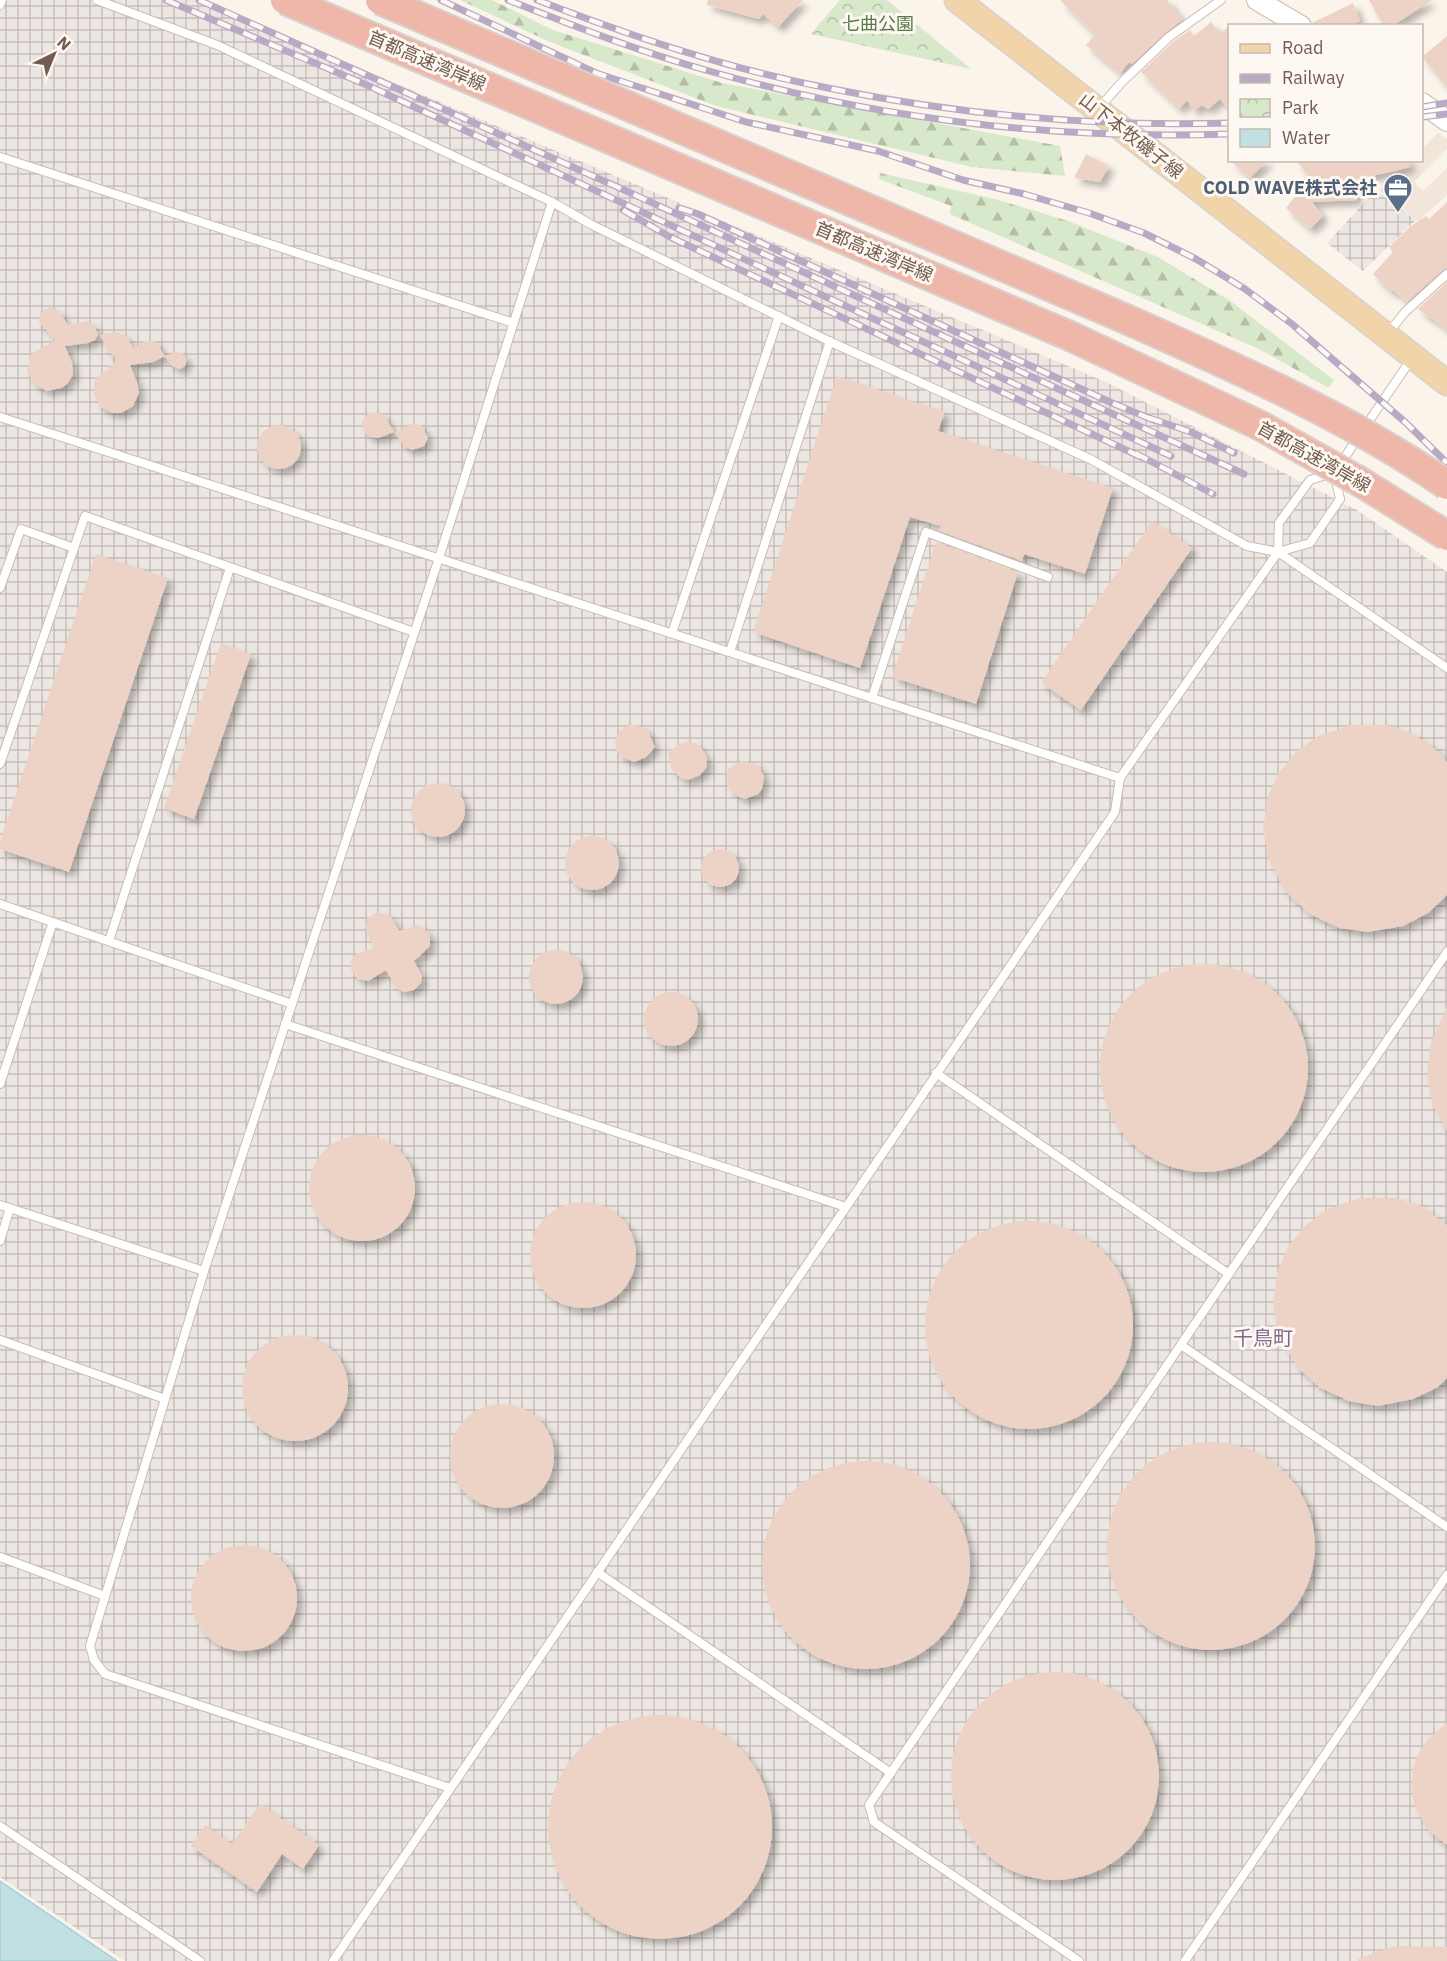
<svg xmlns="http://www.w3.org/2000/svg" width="1447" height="1961" viewBox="0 0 1447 1961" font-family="'IBM Plex Sans','Noto Sans JP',sans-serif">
<defs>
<pattern id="industrial-grid" width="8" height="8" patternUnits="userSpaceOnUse" patternTransform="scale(1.5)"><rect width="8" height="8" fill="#ede7e3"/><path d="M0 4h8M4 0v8" fill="none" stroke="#c5beba"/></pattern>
<pattern id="forest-firs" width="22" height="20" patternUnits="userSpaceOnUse" patternTransform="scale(1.5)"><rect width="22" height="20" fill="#d8e8ca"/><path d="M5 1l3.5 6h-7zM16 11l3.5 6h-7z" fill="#b4bfa6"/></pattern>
<pattern id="park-crowns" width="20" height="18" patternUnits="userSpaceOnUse" patternTransform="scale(1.5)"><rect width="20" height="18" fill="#d8e8ca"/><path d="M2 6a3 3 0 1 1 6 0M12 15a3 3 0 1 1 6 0" fill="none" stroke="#b4bfa6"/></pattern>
<filter id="shadow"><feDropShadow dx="5.5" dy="5.5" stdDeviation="3" flood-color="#0004"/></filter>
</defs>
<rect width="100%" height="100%" fill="#fbf4eb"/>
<path fill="#f2e6da" d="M1438,133L1447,139V149L1414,182L1423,191L1447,168V195L1418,221L1379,190L1409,161L1422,160V149Z"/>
<g fill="url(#industrial-grid)">
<path d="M0,0H197L1106,382L1357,510L1447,572V1961H125L0,1877Z"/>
<path d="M1376,190L1416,220L1363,271L1327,243Z"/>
</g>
<g fill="url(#forest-firs)">
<path d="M460,0H492L553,30L722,83L1060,146L1065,176L972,167L716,106L550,42Z"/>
<path d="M880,173L995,199L1068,221L1158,257L1229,300L1334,380L1329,388L1259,349L950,214L951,206L879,179Z"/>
</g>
<path fill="url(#park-crowns)" d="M840,0H887L971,69L811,34Z"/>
<path fill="#c1e0e3" stroke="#a8cfd4" stroke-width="1.5" d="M0,1881L117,1961H0Z"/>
<g fill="#edd3c6" filter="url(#shadow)">
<path d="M708,0H803L778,27L763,14L759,19L707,5Z"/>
<path d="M1060,0H1167L1182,20L1165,33L1132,64L1129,62L1120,73L1086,45L1095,35Z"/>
<path d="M1369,0H1432L1392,26H1384Z"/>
<path d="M1353,3L1360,21L1349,26H1313L1312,23Z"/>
<path d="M1211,22L1219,34L1230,26V111L1220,99L1208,109L1202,105L1194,111L1187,100L1179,109L1141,72L1173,42L1190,30L1194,36Z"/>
<path d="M1447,36V87L1422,57Z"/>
<path d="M1086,154L1109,166L1100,182L1074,178Z"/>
<path d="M1230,160H1268L1250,178Z"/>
<path d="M1296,160H1409L1410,167L1359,179L1370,187L1356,189L1357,200L1312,202L1323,216L1310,229L1286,208L1310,178Z"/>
<path d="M1447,202V268L1443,270L1407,302L1393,290L1391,292L1373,274L1393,252L1389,247L1411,226L1426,216L1429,219Z"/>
<path d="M1447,282V331L1432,318L1431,319L1418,309Z"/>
<path d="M49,307L59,311L68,325L87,321L93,325L98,334L95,340L88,343L65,346L72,363L73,375L67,384L61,388L47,391L34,384L27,371L30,356L36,351L55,340L39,322L40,314Z"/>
<path d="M115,332L125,335L134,349L144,341H155L165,356L153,362L130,365L138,385L139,393L133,406L121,413H113L100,407L94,394V381L102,373L112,368L106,369L117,360L107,349L100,335Z"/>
<path d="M177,352L182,353L187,359L185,366L180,369L172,366L165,356Z"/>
<path d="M837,376L945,412L938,431L1113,488L1085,574L1024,554L1022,561L939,531L941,526L910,517L860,668L753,632Z"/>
<path d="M370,412L383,414L394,432L378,438L369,437L366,434L362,426V421Z"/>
<path d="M414,423L422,426L428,438L424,446L412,450L404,446L395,433Z"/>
<circle cx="279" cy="447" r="22"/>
<path d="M1152,521L1192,548L1081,710L1041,683Z"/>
<path d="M936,542L1018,572L976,704L892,677Z"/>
<path d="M96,554L168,578L69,872L0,849V841Z"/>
<path d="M221,643L251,654L194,819L164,808Z"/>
<path d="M631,724L646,728L655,747L646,757L634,762L622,757L617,752L615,742L620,730Z"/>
<path d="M1351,725H1387L1411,733L1432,746L1447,762V895L1428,913L1403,926L1368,932L1339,928L1310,914L1286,892L1269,860L1263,830L1267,799L1278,774L1295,753L1316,737Z"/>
<path d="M686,742L695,743L700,746L707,758L706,768L700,775L688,780L681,778L672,770L668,753L679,744Z"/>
<path d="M743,761L758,765L764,776L762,789L758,794L745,799L739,797L729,789L726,771L737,763Z"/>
<circle cx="438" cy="810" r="27"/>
<circle cx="592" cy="863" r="27"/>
<circle cx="720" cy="868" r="19"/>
<path d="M377,912L387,914L391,917L399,931L417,925L422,927L430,934V946L414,961L422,976L421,983L414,990L404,992L399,990L395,986L386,970L368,981L358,979L351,971V961L354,956L358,953L374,948L365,927L368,918Z"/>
<circle cx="556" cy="977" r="27"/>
<circle cx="1204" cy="1068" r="104"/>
<circle cx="671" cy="1019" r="27"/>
<path d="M1447,1006V1131L1432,1104L1427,1074L1431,1043Z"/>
<circle cx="362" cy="1188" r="53"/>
<path d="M1361,1198H1397L1421,1206L1447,1225V1378L1438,1387L1413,1399L1378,1406L1349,1401L1319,1387L1296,1366L1278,1333L1273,1303L1277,1273L1288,1247L1305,1226L1325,1210Z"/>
<circle cx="583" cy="1255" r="53"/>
<circle cx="1029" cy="1325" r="104"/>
<circle cx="295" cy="1388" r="53"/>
<circle cx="502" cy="1456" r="52"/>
<circle cx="1211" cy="1546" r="104"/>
<circle cx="866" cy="1565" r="104"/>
<circle cx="244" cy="1598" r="53"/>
<circle cx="1055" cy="1776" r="104"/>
<circle cx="660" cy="1827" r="112"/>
<path d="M1447,1723V1845L1428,1830L1415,1807L1412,1790L1413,1768L1419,1752L1428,1739Z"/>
<path d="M260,1804L319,1845L303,1869L282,1854L257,1892L191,1846L205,1825L232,1844Z"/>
<path d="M1394,1946L1447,1947V1961H1358V1959Z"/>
</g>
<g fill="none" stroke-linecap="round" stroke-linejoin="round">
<g stroke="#ccbcb2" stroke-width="10">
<g id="service">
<path d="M97,0L217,45L552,202L439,558L204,1271L90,1646L94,1660L105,1674L450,1788"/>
<path d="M0,5L2,0"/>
<path d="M1099,108L1122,82L1169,37L1221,0"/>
<path d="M0,157L514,323"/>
<path d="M552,202L592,225L833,343L1090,459L1247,546L1278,552L1447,668"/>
<path d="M1389,332L1405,312L1447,274"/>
<path d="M0,417L1120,778L1278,552L1279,523L1310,480L1329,474"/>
<path d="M1365,427L1412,358"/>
<path d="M1340,465L1358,437"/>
<path d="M1278,552L1310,543L1340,499L1335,477"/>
<path d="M0,588L21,529L74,548"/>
<path d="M672,633L779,316"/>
<path d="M730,652L830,341"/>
<path d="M872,698L926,532L1048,577"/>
<path d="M0,764L85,516L414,632"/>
<path d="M0,904L292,1004"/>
<path d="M109,941L230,568"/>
<path d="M285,1024L846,1207"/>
<path d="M936,1073L1229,1274"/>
<path d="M0,1084L53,922"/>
<path d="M0,1205L204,1271"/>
<path d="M0,1241L10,1208"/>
<path d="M0,1340L165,1399"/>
<path d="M1181,1345L1447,1527"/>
<path d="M0,1557L105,1596"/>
<path d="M597,1572L891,1773"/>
<path d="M0,1826L200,1961"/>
<path d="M333,1961L1115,812L1120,778"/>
<path d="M1079,1961L874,1822L869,1805L1447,952"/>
<path d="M1185,1961L1447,1575"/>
</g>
</g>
<g stroke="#ccbcb2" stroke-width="22">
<g id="tertiary">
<path d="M1257,0L1301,26"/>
<path d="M1422,103L1447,121"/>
</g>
</g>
<g stroke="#d8d1ce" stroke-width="27">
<path id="primary" d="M957,0L1447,383"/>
</g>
<use href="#service" stroke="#fff" stroke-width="8"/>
<use href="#tertiary" stroke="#fff" stroke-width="20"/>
<use href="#primary" stroke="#f2d4ab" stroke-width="24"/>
<g stroke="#b7aac4" stroke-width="7">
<g id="rail">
<path d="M166,0L369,86L1171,456"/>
<path d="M199,0L622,189L1244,474"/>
<path d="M441,0L596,73L746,122L878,151L963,180L1024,194L1089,213L1144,233L1196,259L1245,289L1292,324L1405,422L1447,463"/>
<path d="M508,0C574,26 640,52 709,71C878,119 1055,140 1230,134"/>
<path d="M537,0C631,36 728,69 828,88C960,115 1095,127 1230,123"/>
<path d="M1422,107L1447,103"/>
<path d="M1422,117L1447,114"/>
<path d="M679,208L698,214L1112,403L1156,421"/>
<path d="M623,210L670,237L1141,457"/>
<path d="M1149,418L1191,432L1234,453"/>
<path d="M1135,453L1213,494"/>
</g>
</g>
<use href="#rail" stroke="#fdf8f2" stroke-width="4.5" stroke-dasharray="14" stroke-linecap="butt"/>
<g stroke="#d8d1ce" stroke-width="32" stroke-linecap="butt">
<g id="motorway-bridge">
<path d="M285,0L1070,336L1261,426L1364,484L1447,536"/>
<path d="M380,0L1126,319C1236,368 1348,417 1447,485"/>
</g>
</g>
<use href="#motorway-bridge" stroke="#eeb7a9" stroke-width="28"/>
</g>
<defs>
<g id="office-pin" transform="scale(1.5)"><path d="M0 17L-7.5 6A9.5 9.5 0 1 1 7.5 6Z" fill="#5c6f8a" stroke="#fdf8f2"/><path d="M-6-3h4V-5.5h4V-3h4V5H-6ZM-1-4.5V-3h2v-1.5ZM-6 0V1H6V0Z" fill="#fff"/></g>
</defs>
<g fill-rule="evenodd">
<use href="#office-pin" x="1398" y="188"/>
</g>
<g text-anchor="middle" stroke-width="6" stroke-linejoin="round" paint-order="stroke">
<g font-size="18" fill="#5a784a" stroke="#fdf8f2">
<text x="878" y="30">七曲公園</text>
</g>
<g font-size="18" fill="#745b50" stroke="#fdf8f2">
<text transform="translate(427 61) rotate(23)" y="6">首都高速湾岸線</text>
<text transform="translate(1131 136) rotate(38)" y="6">山下本牧磯子線</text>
<text transform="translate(874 252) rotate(23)" y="6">首都高速湾岸線</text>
<text transform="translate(1314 457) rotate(29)" y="6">首都高速湾岸線</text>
</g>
<g font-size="18" font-weight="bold" fill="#4e5e75" stroke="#fdf8f2" text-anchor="end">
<text x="1377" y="194">COLD WAVE株式会社</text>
</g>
<g font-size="20" fill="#80688f" stroke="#fdf8f2">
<text x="1263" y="1345">千鳥町</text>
</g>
</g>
<rect x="1228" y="24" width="195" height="138" fill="#fdf8f2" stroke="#c6b9b1" stroke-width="1.5"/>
<rect x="1240" y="44" width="30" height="9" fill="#f2d4ab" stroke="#c6b9b1" stroke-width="1.5"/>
<text x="1282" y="54" font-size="18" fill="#745b50">Road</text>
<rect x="1240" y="74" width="30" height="9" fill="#b7aac4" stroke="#c6b9b1" stroke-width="1.5"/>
<text x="1282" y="84" font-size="18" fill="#745b50">Railway</text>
<rect x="1240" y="99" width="30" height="18" fill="url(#park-crowns)" stroke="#c6b9b1" stroke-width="1.5"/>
<text x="1282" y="114" font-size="18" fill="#745b50">Park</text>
<rect x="1240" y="129" width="30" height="18" fill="#c1e0e3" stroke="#c6b9b1" stroke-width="1.5"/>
<text x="1282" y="144" font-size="18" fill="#745b50">Water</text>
<g transform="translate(54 54) rotate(43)" stroke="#fdf8f2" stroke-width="4.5" paint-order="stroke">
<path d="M0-4.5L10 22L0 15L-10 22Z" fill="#745b50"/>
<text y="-9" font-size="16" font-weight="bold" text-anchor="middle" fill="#745b50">N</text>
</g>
</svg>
